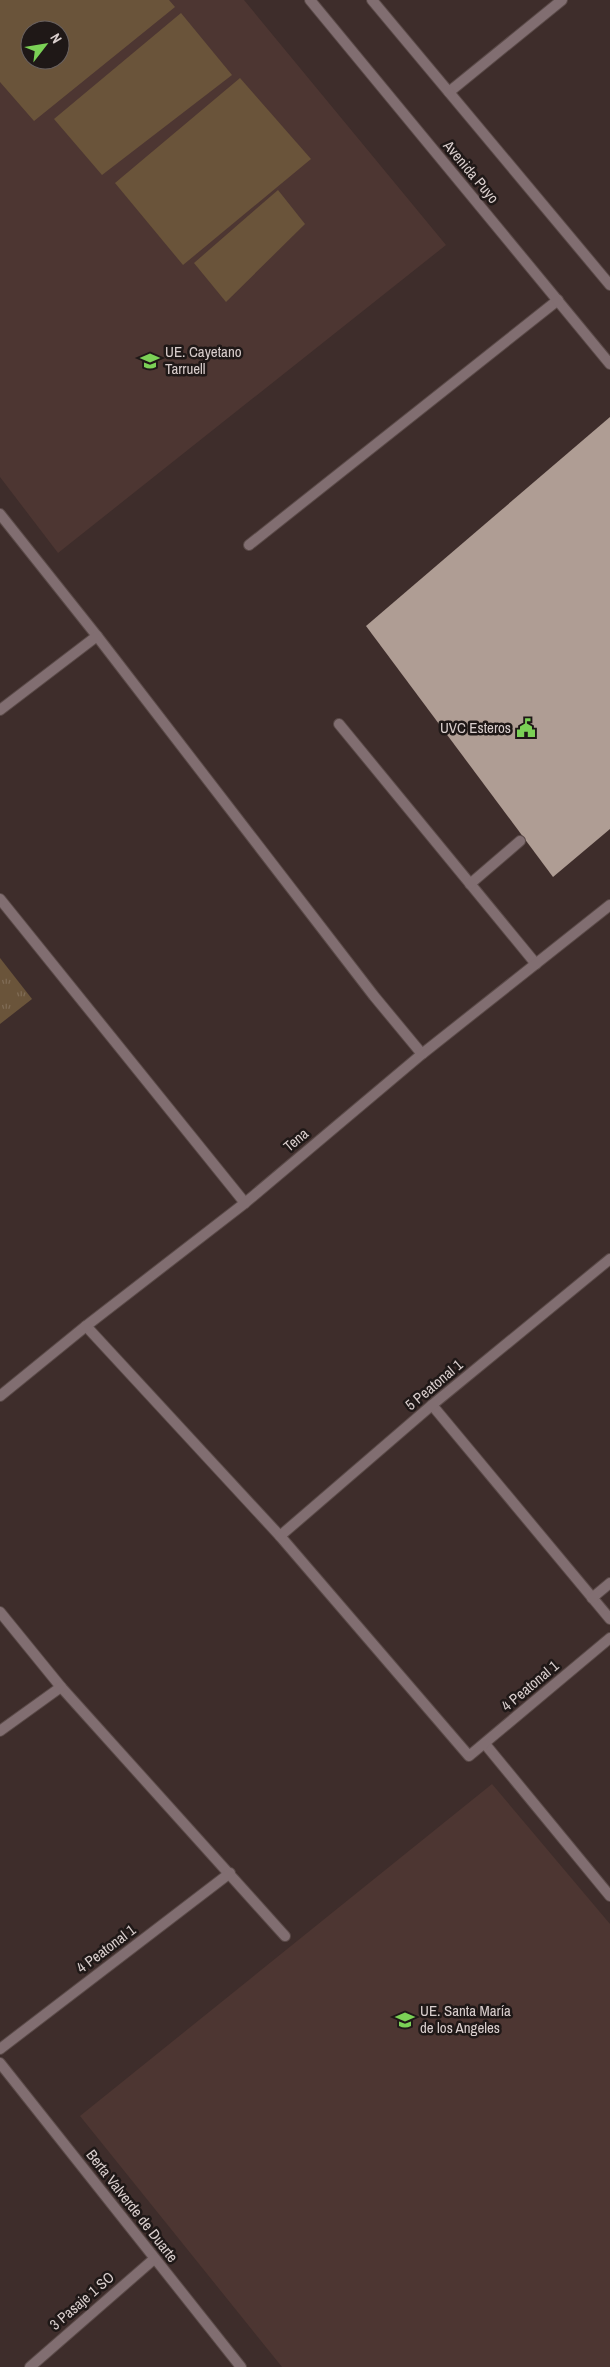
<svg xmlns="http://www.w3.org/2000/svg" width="610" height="2367" viewBox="0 0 610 2367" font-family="'Archivo Narrow',sans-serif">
<defs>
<pattern id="park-tufts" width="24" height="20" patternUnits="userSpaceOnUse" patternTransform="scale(1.25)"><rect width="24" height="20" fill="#6a543a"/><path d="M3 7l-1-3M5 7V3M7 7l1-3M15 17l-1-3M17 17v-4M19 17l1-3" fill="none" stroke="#7f6b55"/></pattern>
</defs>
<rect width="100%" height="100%" fill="#3e2d2b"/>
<g fill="#4d3632" fill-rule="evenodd">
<path d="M0,0H244L446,245L58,553L0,477ZM30,30H60V60H30Z"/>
<path d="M492,1784L610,1924V2367H282L80,2116Z"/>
</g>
<g fill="#6a543a" fill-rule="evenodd">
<path d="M0,0H169L175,7L34,121L0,82ZM30,30H60V60H30Z"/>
<path d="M181,13L232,75L102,175L54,119Z"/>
<path d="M240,78L311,159L183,265L115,183Z"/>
<path d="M278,190L305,224L226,302L194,263Z"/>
</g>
<path fill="url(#park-tufts)" d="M0,958L32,999L0,1024Z"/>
<path fill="#af9d94" d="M610,417V829L553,877L366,626Z"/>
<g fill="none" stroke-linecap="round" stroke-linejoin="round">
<g stroke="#5a4a48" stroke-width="12">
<g id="service">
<path d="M0,514L97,636"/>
<path d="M249,545L558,300"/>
<path d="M339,724L536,964"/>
<path d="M470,884L520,841"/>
<path d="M485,1744L610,1896"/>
</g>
</g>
<g stroke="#5a4a48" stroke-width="12">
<g id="minor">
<path d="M449,92L562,0"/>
<path d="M0,710L97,636L374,996L422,1054"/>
<path d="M0,899L245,1203"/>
<path d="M86,1326L280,1536L469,1756L610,1638"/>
<path d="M0,1396L86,1326L245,1203L422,1054L610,905"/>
<path d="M432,1405L610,1619"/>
<path d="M280,1536L432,1405L610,1259"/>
<path d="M592,1598L610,1583"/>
<path d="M0,1612L61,1687L285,1936"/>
<path d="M0,1731L61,1687"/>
<path d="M0,2049L230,1873"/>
<path d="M0,2063L241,2367"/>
<path d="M30,2367L154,2259"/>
</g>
</g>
<g stroke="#5a4a48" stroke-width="12">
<g id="tertiary">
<path d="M310,0L610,364"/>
<path d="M372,0L610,285"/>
</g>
</g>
<use href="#service" stroke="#816e71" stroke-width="10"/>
<use href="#minor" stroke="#816e71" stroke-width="10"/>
<use href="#tertiary" stroke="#816e71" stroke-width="10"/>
</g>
<defs>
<g id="school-bare" transform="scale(1.5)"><path d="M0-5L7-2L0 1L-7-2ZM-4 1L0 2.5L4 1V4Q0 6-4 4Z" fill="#7bd156" stroke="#1f1817" stroke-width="2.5" paint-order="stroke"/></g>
<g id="civic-bare" transform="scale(1.5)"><path d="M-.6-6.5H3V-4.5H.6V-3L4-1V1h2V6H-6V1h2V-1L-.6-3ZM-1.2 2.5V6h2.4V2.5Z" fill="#7bd156" stroke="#1f1817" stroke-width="2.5" paint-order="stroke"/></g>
</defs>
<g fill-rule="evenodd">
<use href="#school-bare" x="150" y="361"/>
<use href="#civic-bare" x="526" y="728"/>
<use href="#school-bare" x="405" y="2020"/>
</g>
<g text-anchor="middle" stroke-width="5" stroke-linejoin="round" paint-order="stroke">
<g font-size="15" fill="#d9cecd" stroke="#1f1817">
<text transform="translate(471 172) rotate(50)" y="5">Avenida Puyo</text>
<text transform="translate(296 1140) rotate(-40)" y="5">Tena</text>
<text transform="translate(434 1385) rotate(-40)" y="5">5 Peatonal 1</text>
<text transform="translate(530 1686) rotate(-40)" y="5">4 Peatonal 1</text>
<text transform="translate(106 1949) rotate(-37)" y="5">4 Peatonal 1</text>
<text transform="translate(132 2206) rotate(52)" y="5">Berta Valverde de Duarte</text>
<text transform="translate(82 2301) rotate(-41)" y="5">3 Pasaje 1 SO</text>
</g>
<g font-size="15" fill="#d9cecd" stroke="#1f1817" text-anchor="start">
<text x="165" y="357">UE. Cayetano<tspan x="165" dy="17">Tarruell</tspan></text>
<text x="511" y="733" text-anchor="end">UVC Esteros</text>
<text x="420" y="2016">UE. Santa María<tspan x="420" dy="17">de los Angeles</tspan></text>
</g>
</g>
<g transform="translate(45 45) rotate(59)"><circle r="24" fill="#1f1817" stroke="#696160"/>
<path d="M0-4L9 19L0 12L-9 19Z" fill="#7bd156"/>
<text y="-8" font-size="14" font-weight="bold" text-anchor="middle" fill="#d9cecd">N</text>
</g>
</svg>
